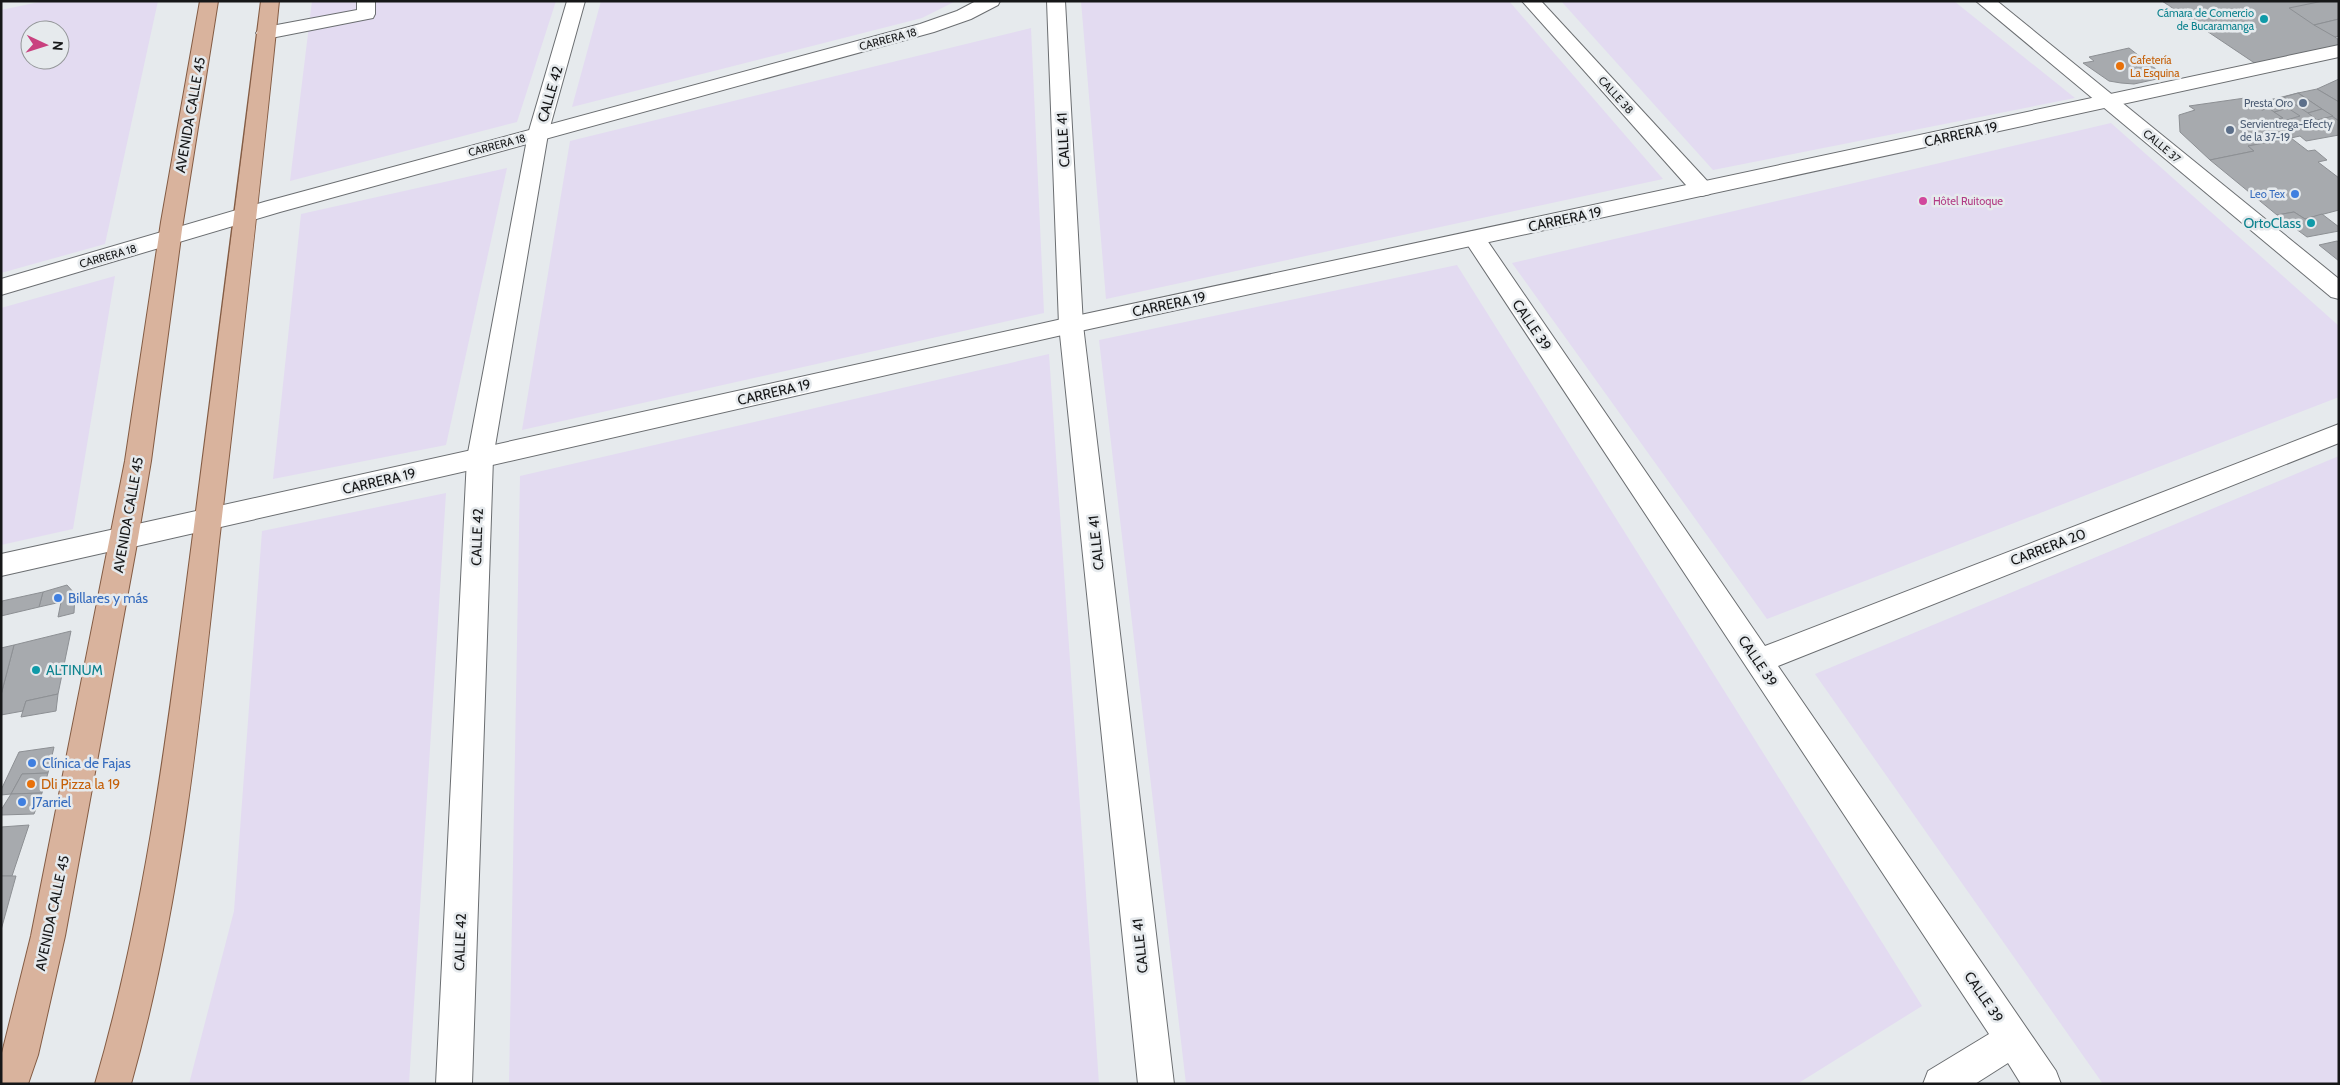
<svg xmlns="http://www.w3.org/2000/svg" width="2340" height="1085" viewBox="0 0 2340 1085" font-family="Cabin,sans-serif">
<rect width="100%" height="100%" fill="#e6eaed"/>
<g fill="#e3dbf1" fill-rule="evenodd">
<path d="M44,1H158L105,244L1,273V10ZM30,30H60V60H30Z"/>
<path d="M312,1H556L517,122L290,181Z"/>
<path d="M601,1H956L922,18L572,107Z"/>
<path d="M1081,1H1509L1663,179L1106,299Z"/>
<path d="M1561,1H1954L2075,98L1713,170Z"/>
<path d="M1031,28L1044,313L522,430L570,141Z"/>
<path d="M2111,123L2339,326V397L1767,619L1512,263Z"/>
<path d="M507,168L446,445L273,479L301,214Z"/>
<path d="M1457,265L1922,1006L1797,1084H1186L1099,340Z"/>
<path d="M115,276L73,529L1,545V308Z"/>
<path d="M1049,354L1099,1084H509L520,476Z"/>
<path d="M2339,456V1084H2103L1815,674Z"/>
<path d="M446,493L409,1084H189L234,911L262,531Z"/>
</g>
<g fill="#a7aaae" stroke="#8d9094">
<path d="M2162,1H2339V36L2335,37L2339,40V48L2259,66Z"/>
<path d="M2323,1H2339V19L2314,25L2289,8Z"/>
<path d="M2339,19V36L2335,37L2314,25Z"/>
<path d="M2129,48L2166,77L2134,84L2121,83L2109,81L2083,63L2094,61L2089,57Z"/>
<path d="M2339,79V102L2317,89Z"/>
<path d="M2317,89L2339,102V121L2298,93Z"/>
<path d="M2298,93L2339,121V135L2306,141L2300,136L2291,138L2279,128L2287,126L2277,119L2283,118L2269,108L2262,110L2254,104Z"/>
<path d="M2298,93L2322,109L2308,113L2284,97Z"/>
<path d="M2245,98L2262,110L2269,108L2283,118L2277,119L2287,126L2279,128L2291,138L2248,146L2254,151L2210,160L2180,132L2179,115L2195,110L2189,106Z"/>
<path d="M2274,99L2300,116L2280,122L2277,119L2283,118L2274,112L2284,109L2270,100Z"/>
<path d="M2270,100L2284,109L2274,112L2269,108L2262,110L2254,104Z"/>
<path d="M2322,109L2333,116L2317,120L2308,113Z"/>
<path d="M2291,138L2308,151L2315,150L2327,160L2318,162L2339,178V210L2305,219L2294,212L2277,215L2210,160L2254,151L2248,146Z"/>
<path d="M2294,212L2305,219L2322,214L2339,227V231L2307,237L2277,215Z"/>
<path d="M2337,241L2339,242V261L2319,245Z"/>
<path d="M67,585L75,594L74,613L58,617L61,602L39,607L43,592Z"/>
<path d="M43,592L39,607L1,616L2,601Z"/>
<path d="M71,631L58,694L26,701L23,711L1,715V695L14,645Z"/>
<path d="M14,645L1,695V648Z"/>
<path d="M58,694L56,711L21,717L26,701Z"/>
<path d="M54,747L48,773L22,774L11,794L1,795V790L19,752Z"/>
<path d="M48,773L42,793L11,794L22,774Z"/>
<path d="M42,793L34,814L1,815V810L11,794Z"/>
<path d="M29,825L12,876H1V827Z"/>
<path d="M1,876H16L1,930Z"/>
</g>
<g fill="none" stroke-linecap="round" stroke-linejoin="round">
<g stroke="#6b6e71" stroke-width="2">
<path id="service" d="M357,1H375V14L373,18L266,39L259,37L256,33L259,29L266,27L357,10Z"/>
</g>
<g stroke="#6b6e71" stroke-width="2">
<g id="minor">
<path d="M567,1H585L548,134L493,458L472,1084H436L467,458L528,134Z"/>
<path d="M1047,1H1065L1083,325L1174,1084H1138L1059,325Z"/>
<path d="M1522,1H1541L1710,184L1713,189L1710,194L1702,196L1694,194Z"/>
<path d="M1976,1H1997L2339,279V299L2331,297Z"/>
<path d="M1474,231L1482,233L1765,646L2339,424V443L1778,666L2056,1071L2061,1084H2021L2008,1063L1975,1084H1923L1928,1071L1989,1034L1463,238L1466,233Z"/>
<path d="M124,527L134,530L138,538L134,546L1,576V554Z"/>
</g>
</g>
<g stroke="#6b6e71" stroke-width="2">
<g id="tertiary">
<path d="M976,1H1000L998,5L971,19L934,32L280,212L1,295V279L264,202L920,24L957,11Z"/>
<path d="M2339,45V57L1071,333L124,549L114,546L110,538L114,530L124,527L1071,317Z"/>
</g>
</g>
<g stroke="#845c44" stroke-width="2">
<g id="primary">
<path d="M200,1H218L183,222L151,461L138,538L65,936L38,1055L28,1084H1V1057L31,936L125,461L161,222Z"/>
<path d="M261,1H279C261,182 240,362 219,542C199,725 181,906 131,1084H95C147,906 168,725 192,542C215,362 239,182 261,1Z"/>
</g>
</g>
<use href="#service" fill="#fff" fill-rule="evenodd"/>
<use href="#minor" fill="#fff" fill-rule="evenodd"/>
<use href="#tertiary" fill="#fff" fill-rule="evenodd"/>
<use href="#primary" fill="#d9b39d" fill-rule="evenodd"/>
</g>
<g fill="#0f9aa8" stroke="#e6eaed" stroke-width="2">
<circle cx="2264" cy="19" r="5"/>
<circle cx="2311" cy="223" r="5"/>
<circle cx="36" cy="670" r="5"/>
</g>
<g fill="#e8710a" stroke="#e6eaed" stroke-width="2">
<circle cx="2120" cy="66" r="5"/>
<circle cx="31" cy="784" r="5"/>
</g>
<g fill="#5c6f8a" stroke="#e6eaed" stroke-width="2">
<circle cx="2303" cy="103" r="5"/>
<circle cx="2230" cy="130" r="5"/>
</g>
<g fill="#3f7fe0" stroke="#e6eaed" stroke-width="2">
<circle cx="2295" cy="194" r="5"/>
<circle cx="58" cy="598" r="5"/>
<circle cx="32" cy="763" r="5"/>
<circle cx="22" cy="802" r="5"/>
</g>
<circle fill="#d1479c" stroke="#e6eaed" stroke-width="2" cx="1923" cy="201" r="5"/>
<g text-anchor="middle" stroke-width="5" stroke-linejoin="round" paint-order="stroke">
<g font-size="11" fill="#0d838f" stroke="#e6eaed" text-anchor="end">
<text x="2254" y="17">Cámara de Comercio<tspan x="2254" dy="13">de Bucaramanga</tspan></text>
</g>
<g font-size="11" fill="#161718" stroke="#e6eaed">
<text transform="translate(888 39) rotate(-15)" y="4">CARRERA 18</text>
<text transform="translate(1616 95) rotate(48)" y="4">CALLE 38</text>
<text transform="translate(497 145) rotate(-15)" y="4">CARRERA 18</text>
<text transform="translate(2162 146) rotate(40)" y="4">CALLE 37</text>
<text transform="translate(108 256) rotate(-16)" y="4">CARRERA 18</text>
</g>
<g font-size="11" fill="#c56008" stroke="#e6eaed" text-anchor="start">
<text x="2130" y="64">Cafetería<tspan x="2130" dy="13">La Esquina</tspan></text>
</g>
<g font-size="11" fill="#4e5e75" stroke="#e6eaed" text-anchor="end">
<text x="2293" y="107">Presta Oro</text>
<text x="2240" y="128" text-anchor="start">Servientrega-Efecty<tspan x="2240" dy="13">de la 37-19</tspan></text>
</g>
<g font-size="11" fill="#366cbe" stroke="#e6eaed" text-anchor="end">
<text x="2285" y="198">Leo Tex</text>
</g>
<g font-size="11" fill="#b23c85" stroke="#e6eaed" text-anchor="start">
<text x="1933" y="205">Hôtel Ruitoque</text>
</g>
<g font-size="14" fill="#161718" stroke="#e6eaed">
<text transform="translate(550 94) rotate(-74)" y="5">CALLE 42</text>
<text transform="translate(190 115) rotate(-80)" y="5">AVENIDA CALLE 45</text>
<text transform="translate(1961 134) rotate(-12)" y="5">CARRERA 19</text>
<text transform="translate(1063 140) rotate(-93)" y="5">CALLE 41</text>
<text transform="translate(1565 219) rotate(-12)" y="5">CARRERA 19</text>
<text transform="translate(1169 304) rotate(-12)" y="5">CARRERA 19</text>
<text transform="translate(1532 325) rotate(56)" y="5">CALLE 39</text>
<text transform="translate(774 392) rotate(-13)" y="5">CARRERA 19</text>
<text transform="translate(379 481) rotate(-13)" y="5">CARRERA 19</text>
<text transform="translate(128 515) rotate(-80)" y="5">AVENIDA CALLE 45</text>
<text transform="translate(477 537) rotate(-88)" y="5">CALLE 42</text>
<text transform="translate(1096 543) rotate(-96)" y="5">CALLE 41</text>
<text transform="translate(2048 547) rotate(-21)" y="5">CARRERA 20</text>
<text transform="translate(1758 661) rotate(56)" y="5">CALLE 39</text>
<text transform="translate(52 913) rotate(-78)" y="5">AVENIDA CALLE 45</text>
<text transform="translate(460 942) rotate(-88)" y="5">CALLE 42</text>
<text transform="translate(1140 946) rotate(-96)" y="5">CALLE 41</text>
<text transform="translate(1984 997) rotate(56)" y="5">CALLE 39</text>
</g>
<g font-size="14" fill="#0d838f" stroke="#e6eaed" text-anchor="end">
<text x="2301" y="228">OrtoClass</text>
<text x="46" y="675" text-anchor="start">ALTINUM</text>
</g>
<g font-size="14" fill="#366cbe" stroke="#e6eaed" text-anchor="start">
<text x="68" y="603">Billares y más</text>
<text x="42" y="768">Clínica de Fajas</text>
<text x="32" y="807">J7arriel</text>
</g>
<g font-size="14" fill="#c56008" stroke="#e6eaed" text-anchor="start">
<text x="41" y="789">Dli Pizza la 19</text>
</g>
</g>
<rect width="2340" height="1085" fill="none" stroke="#161718" stroke-width="5"/>
<g transform="translate(45 45) rotate(94)"><circle r="24" fill="#e6eaed" stroke="#939698"/>
<path d="M0-4L9 19L0 12L-9 19Z" fill="#c9417f"/>
<text y="-8" font-size="14" font-weight="bold" text-anchor="middle" fill="#161718">N</text>
</g>
</svg>
